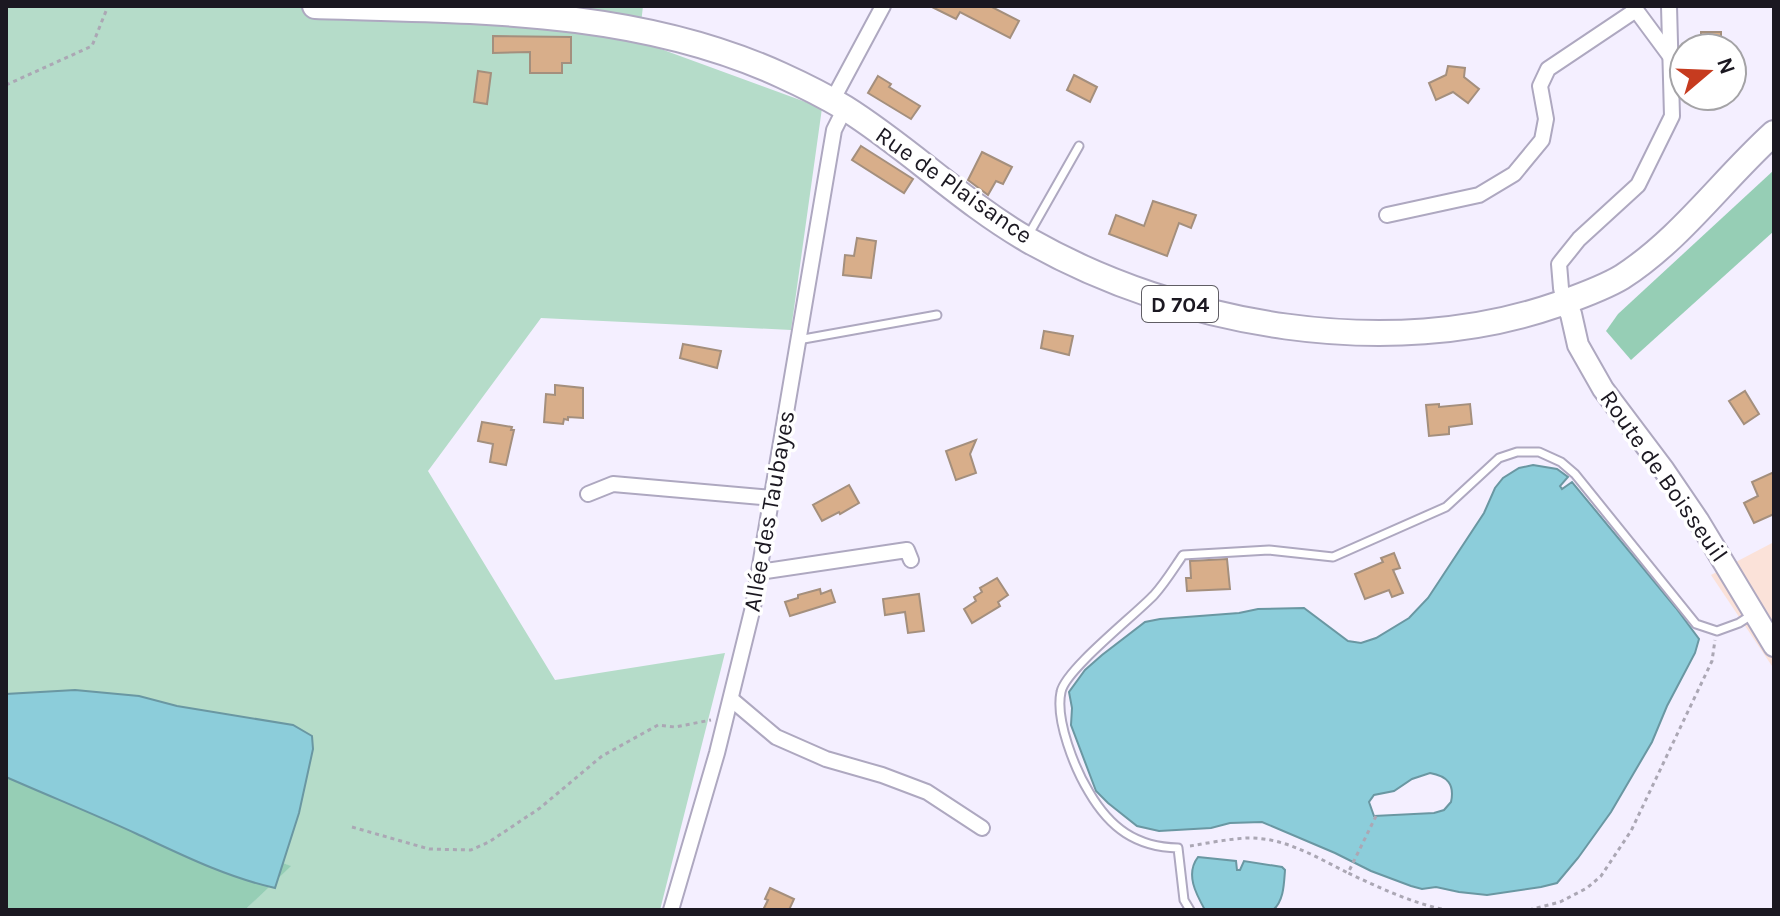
<svg xmlns="http://www.w3.org/2000/svg" width="1780" height="916" viewBox="0 0 1780 916" font-family="Karla,sans-serif">
<rect width="100%" height="100%" fill="#f4efff"/>
<path fill="#fbe2d9" d="M1774,542V669L1711,575Z"/>
<path fill="#b5dcc9" d="M6,6H643L639,41L822,108L791,330L541,318L428,471L555,680L725,653L660,910H245L290,866L6,758Z"/>
<g fill="#96ceb5">
<path d="M1774,170V231L1631,360L1606,331L1618,314Z"/>
<path d="M6,758L291,866L245,910H6Z"/>
</g>
<g fill="#8ccdda" stroke="#6a97a2" stroke-width="2" fill-rule="evenodd">
<path d="M1533,465L1557,469L1568,477L1560,486L1562,489L1572,482L1676,608L1699,639L1695,653L1667,706L1652,742L1611,812L1578,858L1557,883L1541,887L1487,895L1459,892L1436,887L1422,889L1411,886L1371,871L1335,853L1262,822L1230,823L1211,828L1159,831L1137,826L1108,803L1096,791L1071,725L1072,708L1069,692L1085,670L1102,655L1145,622L1160,619L1239,613L1258,609L1304,608L1348,641L1361,643L1376,638L1409,618L1428,598L1484,513L1495,488L1503,478L1519,468ZM1430,773C1447,776 1455,784 1451,802L1444,810L1434,813L1374,816L1369,802L1374,795L1394,791L1412,779Z"/>
<path d="M75,690L139,696L177,706L293,725L312,736L313,749L299,813L275,888C226,877 182,855 137,834C94,814 49,796 6,777V694Z"/>
<path d="M1198,857L1236,861L1237,870H1240L1244,861L1282,867L1285,870C1284,883 1284,901 1273,910H1205C1196,894 1185,874 1198,857Z"/>
</g>
<g fill="#d8ae8a" stroke="#a48f7d" stroke-width="2">
<path d="M930,6H990L1019,21L1010,38L960,12L956,19Z"/>
<rect x="1701" y="32" width="20" height="16"/>
<path d="M493,36L571,37V63H562V73H530V52L493,53Z"/>
<path d="M1448,66L1465,68L1464,77L1479,89L1468,103L1453,92L1436,100L1429,83L1446,75Z"/>
<path d="M478,71L491,73L487,104L474,102Z"/>
<path d="M1074,75L1097,87L1090,102L1067,90Z"/>
<path d="M878,76L891,84L889,87L920,106L911,119L868,93Z"/>
<path d="M861,146L913,179L904,193L852,160Z"/>
<path d="M982,152L1012,167L1003,184L996,181L988,195L968,180Z"/>
<path d="M1153,201L1196,215L1191,228L1179,223L1167,256L1109,234L1116,215L1144,226Z"/>
<path d="M857,238L876,241L871,278L843,275L845,255L854,256Z"/>
<path d="M1044,331L1073,336L1069,355L1041,348Z"/>
<path d="M683,344L721,351L717,368L680,358Z"/>
<path d="M555,385L583,388V418L568,417V420L564,419L563,424L544,422L546,394L555,395Z"/>
<path d="M1745,391L1759,414L1744,424L1729,401Z"/>
<path d="M1439,404V407L1470,404L1472,424L1449,427V434L1429,436L1426,405Z"/>
<path d="M482,422L512,427L511,430H514L506,465L490,462L493,444L478,441Z"/>
<path d="M976,440L970,454L976,473L956,480L946,451Z"/>
<path d="M1774,472V514L1754,523L1744,503L1758,496L1752,482Z"/>
<path d="M849,485L859,503L840,514L839,512L822,521L813,505Z"/>
<path d="M1394,553L1400,568L1393,570L1403,593L1392,597L1389,590L1365,599L1355,574L1383,562L1381,558Z"/>
<path d="M1227,559L1230,589L1187,591L1186,578H1191L1190,561Z"/>
<path d="M997,578L1008,595L998,602L1000,606L972,623L964,609L976,601L974,597L982,592L980,588Z"/>
<path d="M820,589L821,594L831,590L835,602L790,616L785,602L798,598V595Z"/>
<path d="M919,594L924,631L908,633L905,612L885,615L883,599Z"/>
<path d="M770,888L794,899L789,910H763L768,900L765,899Z"/>
</g>
<g fill="none" stroke-linecap="round" stroke-linejoin="round">
<g stroke="#aea8c0" stroke-width="11">
<g id="service">
<path d="M1029,234L1079,146"/>
<path d="M798,340L937,315"/>
<path d="M1190,910L1184,900L1178,848C1136,847 1110,828 1089,792C1075,769 1055,720 1061,692C1065,670 1135,615 1154,595C1165,583 1174,568 1183,555L1269,550L1333,557L1446,507L1499,458L1517,452H1539L1561,462L1575,474L1696,624L1717,631L1739,623L1753,614"/>
</g>
</g>
<g stroke="#aea8c0" stroke-width="18">
<g id="minor">
<path d="M1633,6L1670,56"/>
<path d="M832,101L883,6"/>
<path d="M1387,215L1479,195L1514,174L1542,140L1546,119L1540,86L1548,69L1636,10"/>
<path d="M1564,302L1561,288L1559,264L1579,239L1638,185L1672,116L1669,6"/>
<path d="M588,494L613,484L772,498"/>
<path d="M760,572L907,550L911,560"/>
<path d="M731,699L776,737L826,759L882,775L927,792L982,828"/>
<path d="M671,910L717,753L753,607L834,130L845,108"/>
</g>
</g>
<g stroke="#aea8c0" stroke-width="24">
<path id="secondary" d="M1564,302L1571,314L1578,345L1603,389L1664,470L1698,520L1774,646"/>
</g>
<g stroke="#aea8c0" stroke-width="28">
<path id="primary" d="M315,6C472,11 635,8 781,75C803,85 825,96 845,108C909,148 962,202 1028,240C1179,326 1389,363 1556,305C1578,297 1602,289 1622,277C1681,239 1723,179 1774,133"/>
</g>
<g stroke="#aba7b4" stroke-width="3" stroke-dasharray="4 4" stroke-linecap="butt">
<path d="M6,85L92,46L108,6"/>
<path d="M1376,816L1348,873C1380,888 1412,903 1446,910"/>
<path d="M352,827L429,849L471,850L489,842L540,808L602,756L658,725L675,727L711,720"/>
<path d="M1190,846C1208,843 1228,839 1247,838C1284,837 1316,857 1348,873"/>
<path d="M1529,910L1560,902L1587,888L1601,876L1631,831L1712,661L1715,640"/>
</g>
<use href="#service" stroke="#fff" stroke-width="7"/>
<use href="#minor" stroke="#fff" stroke-width="14"/>
<use href="#secondary" stroke="#fff" stroke-width="20"/>
<use href="#primary" stroke="#fff" stroke-width="24"/>
</g>
<g text-anchor="middle" stroke-width="7" stroke-linejoin="round" paint-order="stroke">
<rect fill="#fff" stroke="#5f5d64" stroke-width="2" x="1142" y="286" width="76" height="36" rx="6"/>
<g font-size="22" font-weight="bold" fill="#1b1821">
<text x="1180" y="312">D 704</text>
</g>
<g font-size="24" fill="#1b1821" stroke="#fff">
<text transform="translate(954 185) rotate(35)" y="8">Rue de Plaisance</text>
<text transform="translate(1664 476) rotate(55)" y="8">Route de Boisseuil</text>
<text transform="translate(769 511) rotate(-80)" y="8">Allée des Taubayes</text>
</g>
</g>
<rect width="1780" height="916" fill="none" stroke="#1b1821" stroke-width="16"/>
<g transform="translate(1708 72) rotate(71)"><circle r="38" fill="#ffffff" stroke="#a4a3a6" stroke-width="2"/>
<path d="M0-6L14 30L0 20L-14 30Z" fill="#c63b1f"/>
<text y="-12" font-size="22" font-weight="bold" text-anchor="middle" fill="#1b1821">N</text>
</g>
</svg>
